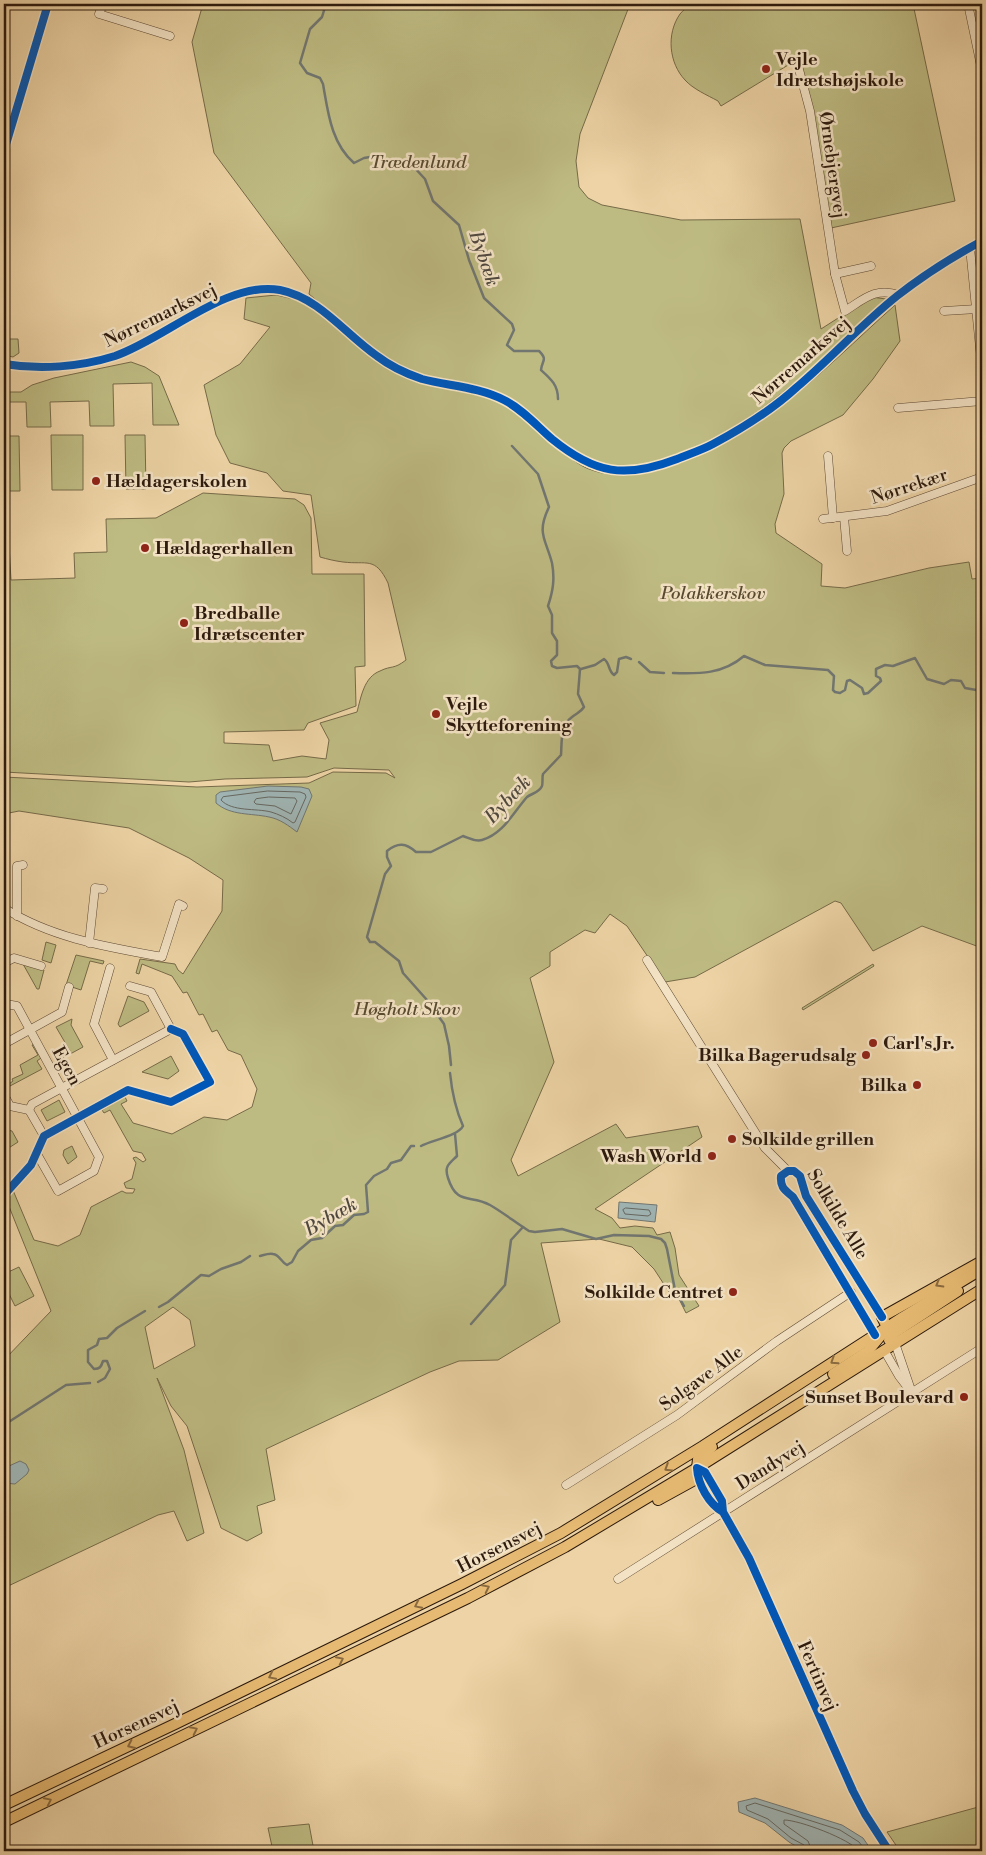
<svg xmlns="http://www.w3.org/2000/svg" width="986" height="1855" viewBox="0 0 986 1855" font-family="'Libre Bodoni',serif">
<rect width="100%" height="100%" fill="#edd3a5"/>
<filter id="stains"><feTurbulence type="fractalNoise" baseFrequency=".004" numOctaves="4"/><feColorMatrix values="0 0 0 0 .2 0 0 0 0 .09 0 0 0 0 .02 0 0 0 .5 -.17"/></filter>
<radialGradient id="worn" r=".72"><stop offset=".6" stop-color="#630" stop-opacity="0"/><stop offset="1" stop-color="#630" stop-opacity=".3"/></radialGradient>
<g fill="#bebb82" stroke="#766a48" fill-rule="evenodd">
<path d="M203,4H630L580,134L576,161L579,187L588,198L602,205L681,220L800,219L821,329L871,297L886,299C818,362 753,432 662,460C642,466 619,471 599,464C560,450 536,411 498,393C472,381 441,382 414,372C379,360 338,318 309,294L311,283L214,153L192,42Z"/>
<path d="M691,4H913L955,201L831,228L798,59L721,106L718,101C707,95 693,89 685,80C669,63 666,34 680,14C683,10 688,7 691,4Z"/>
<path d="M276,295L303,301L313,307C339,329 370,360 400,374C429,388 462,387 491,398C517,409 539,433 561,450C570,457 578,465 589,469C620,481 650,473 680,462C715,448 750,431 779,408C820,376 857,339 895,305L900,341L873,379L843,415L791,441L784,448L782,453L784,494L775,524L776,533L822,564L821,586L845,588L929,568L969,562L972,579L982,578V948L922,926L873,951L841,903L835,901L695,977L665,982L627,926L610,914L595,933L585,930L550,952V966L530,978L554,1062L511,1160L518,1176L616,1124L626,1138L698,1126L702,1137L595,1209L612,1218L620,1228L635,1226L653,1228L657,1235L670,1232L675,1248L679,1275L699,1306L686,1313L679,1299L669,1292L654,1269L632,1247L599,1239L541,1243L560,1322L498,1360L459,1361L430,1372L266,1449L275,1500L257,1506L262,1533L247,1541L221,1528L187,1426L171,1406L157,1378L184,1450L204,1533L187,1541L174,1511L158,1515L4,1588V1360L51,1311L4,1194V1169L34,1240L58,1246L80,1235L91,1207L122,1191L126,1193H133L135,1189L126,1188L124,1183L132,1179L136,1163L133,1158L136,1157L143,1162L146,1160L142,1153L133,1151L110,1110L104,1113L102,1110L125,1097L127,1101L121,1104L133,1123L172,1134L204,1117L227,1120L252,1107L257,1089L241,1055L228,1050L217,1030L212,1032L203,1014L199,1015L187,992L183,993L172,976L142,964L139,974L136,973L140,959L175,964L178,970L183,974L222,911L223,880L189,858L129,828L19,811L4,814V777L197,787L309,783L333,772L386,773L395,778L389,770L334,768L307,777L225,779L189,782L4,772V545H9L11,580L75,578L74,553L107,552L106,519L156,518L203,493L295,499L304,505L311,518L312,574H364L365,666L355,667L356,706L308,723L304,730L224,732V743L269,745L273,761L302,756L326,759L329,740L320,723L357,712C361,697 364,677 380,671C392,665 393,670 406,660L388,583C375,556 367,565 343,562C335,561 327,559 320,557L311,495L283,491L267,473L230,463L216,435L204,385L240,364L270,327L244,319L246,298ZM173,1307L190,1320L195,1346L154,1369L145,1327Z"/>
<path d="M4,337L7,339H18L19,353L13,357L4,355Z"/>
<path d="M131,362L145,367L159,376L179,425H153L152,383L113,384L114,426H90L89,401L50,402L51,427H27L26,402H4V392H21L32,385L54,378Z"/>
<path d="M51,435H83V490H52Z"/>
<path d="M125,435H145L146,489H126Z"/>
<path d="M4,436H19L20,491H4Z"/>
<path d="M46,942L56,945L51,963L42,960Z"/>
<path d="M76,955L104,961L103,964L90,961L81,990L66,985Z"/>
<path d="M23,964L44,970L39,989H37Z"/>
<path d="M873,964L874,966L803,1010L802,1008Z"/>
<path d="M128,996L144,1002L149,1011L120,1027L118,1024Z"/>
<path d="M72,1019L71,1025L83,1047L61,1059L60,1056L70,1051L56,1027Z"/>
<path d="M34,1044L41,1058L37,1061L42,1069L10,1086L9,1084L13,1081L12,1079L23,1074L20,1065L38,1055L32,1045Z"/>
<path d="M171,1056L179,1071L168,1079L142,1072Z"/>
<path d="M59,1100L65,1112L47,1121L41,1110Z"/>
<path d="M4,1129L12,1131L18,1142L4,1151Z"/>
<path d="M72,1146L77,1157L68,1164L63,1155L64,1150Z"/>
<path d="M19,1267L34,1296L15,1306L4,1284V1274Z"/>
<path d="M982,1806V1851H900L887,1832Z"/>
<path d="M309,1824L314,1851H273L268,1828Z"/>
</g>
<g fill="#9fb4b3" stroke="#717671">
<path d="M268,786L301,787L309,789L312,796L297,832C289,826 280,819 269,817C251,813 231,816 216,803V795L220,792Z"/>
<path d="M619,1202L657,1205L655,1222L618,1218Z"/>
<path d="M20,1461L26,1464L29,1470L27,1474L15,1484L4,1483V1471L9,1466Z"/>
<path d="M755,1798L842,1825L863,1838L872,1851H804L789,1842L765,1823L739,1812L738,1802Z"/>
</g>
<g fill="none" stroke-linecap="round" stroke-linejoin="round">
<g stroke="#666760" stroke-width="1">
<path d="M268,791L300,792L305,794L306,797L295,822L293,823C287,818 278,814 271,812C256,808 232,812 221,800L223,797Z"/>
<path d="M269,797L295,798L297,801L291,814L275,806L256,804L254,802L256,799Z"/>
<path d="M626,1208L649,1210L651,1214L648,1216L625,1214L623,1210Z"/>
<path d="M806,1851L804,1845L791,1838L768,1819L747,1810L746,1806L755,1803L840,1830L859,1842L866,1851"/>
<path d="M812,1851L808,1841L784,1824V1820C799,1820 850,1839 859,1851"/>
</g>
<g stroke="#717671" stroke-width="2.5">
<path d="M326,4L322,17L310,29L300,63L307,73L320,78L323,84C328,112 331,143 354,163L364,158L376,156L392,169L411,164L425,179L433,201L459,225L469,260L484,298L512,324L514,330L507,345L514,351H539C548,360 542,360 541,370C551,379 558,385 558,399"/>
<path d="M639,662L650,672L664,673"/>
<path d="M581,669L595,665L604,659C610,663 608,671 614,675L617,672L619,659L626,657L631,659"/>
<path d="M673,673C700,674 723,674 744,656L765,665L828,670L834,676L833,690L835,692L840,693L845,690L847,681L850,680L862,688L864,694L868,693L881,681L880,678L876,676V669L885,665L893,666L915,658L927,679L944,684L951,680L961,681L965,688L982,691"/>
<path d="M451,1065L449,1046L444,1024L427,1000L403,973L399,961L375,942H370L367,937L385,874L391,866L387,857V851C398,842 406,843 416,852H431L463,836C469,838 475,842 482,840C503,834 513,813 527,797C532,793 539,793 542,786C543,783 542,777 543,774L561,755C562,741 560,726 572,717C577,713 581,712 584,707L578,694L580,669L577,666L557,668L552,666L551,661L557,655V641L552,633V615L548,606C553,591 555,579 552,563C546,539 536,534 549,507L538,474L512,446"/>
<path d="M455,1134L457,1156C449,1164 444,1166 448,1178C457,1206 470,1194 490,1205C504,1213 516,1223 529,1231L535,1232L562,1229L596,1239L614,1235L649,1236L661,1239L665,1243L667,1249L675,1290L684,1306"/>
<path d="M421,1146C432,1140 458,1136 463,1126C455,1108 452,1093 450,1073"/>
<path d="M260,1256C264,1255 269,1253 273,1254C280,1255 281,1262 287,1265L292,1262L298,1251L311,1240L322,1238L335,1226L343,1225L354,1215L364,1214L368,1212L366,1185L374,1176L387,1169L391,1163L401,1160L411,1146H414"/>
<path d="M159,1307L168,1302L201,1275L209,1276L221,1269L241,1262L250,1256"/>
<path d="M471,1324L505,1285L511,1240L523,1227"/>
<path d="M98,1382L105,1378L110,1369L107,1361H103C101,1367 100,1369 94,1369L88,1362V1350L97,1345L99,1339L107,1338L117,1328L145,1311"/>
<path d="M4,1425L66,1385L90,1383"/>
<path d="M974,1851L982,1844"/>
</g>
<g stroke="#5d4833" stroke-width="9">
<g id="minor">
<path d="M103,4L99,14L170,36"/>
<path d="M968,4L982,71"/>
<path d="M797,62L810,111L835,274L845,311C864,299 875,287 899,295"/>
<path d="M4,151L48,4"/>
<path d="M970,248L982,368"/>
<path d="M835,274L871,266"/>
<path d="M944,311L977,309"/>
<path d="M4,364C40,370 80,367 115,356C165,339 227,280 280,290C320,298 345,334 377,356C390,366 407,374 422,379C449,386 479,387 504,400C522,409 537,426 552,439C595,474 625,479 677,459C689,454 702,450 713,444C743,428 772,410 797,387C831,358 862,324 897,296C924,275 952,257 982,241"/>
<path d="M898,408L982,401"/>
<path d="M828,456L833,518"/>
<path d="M844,517L847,551"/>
<path d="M823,519L887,511L982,477"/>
<path d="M4,908C51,938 107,947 162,957L179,904L183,906"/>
<path d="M17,916V866L23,865"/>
<path d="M89,943L95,888L103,889"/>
<path d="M647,960L765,1148L788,1171"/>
<path d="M4,963L14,958L41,966"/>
<path d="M110,968L94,1024L113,1060"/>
<path d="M130,986L151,992L171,1029"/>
<path d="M4,1000L6,1004L17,1006L99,1157L94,1171L58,1191L37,1154"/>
<path d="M4,1044L62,1012L69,987"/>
<path d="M4,1095L10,1106L29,1110"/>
<path d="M44,1136L29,1110L32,1104L171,1029"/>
<path d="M4,1195L31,1165L44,1136L128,1090L171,1102L210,1082L183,1034L171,1029"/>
<path d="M875,1335L793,1197C785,1190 780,1188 781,1176L788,1171H794L800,1176L806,1196L882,1317"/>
<path d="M895,1343L912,1393"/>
<path d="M884,1350L899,1376L909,1389"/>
<path d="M566,1485L677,1415L777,1341L851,1292"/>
<path d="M723,1512C709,1504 698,1485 697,1468L705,1472L722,1501L723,1512L749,1558L853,1791L865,1814L889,1851"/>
<path d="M618,1579L982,1348"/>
</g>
</g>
<g stroke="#2d1a0d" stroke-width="12">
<g id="major">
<path d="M889,1340L891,1335L958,1291"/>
<path d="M895,1343L882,1317L982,1261"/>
<path d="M833,1374L868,1351L883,1333"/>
<path d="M697,1468L698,1459L712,1447"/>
<path d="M658,1500L698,1478"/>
<path d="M4,1805L175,1724L462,1584L561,1533L703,1446L903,1317L982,1269"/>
<path d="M4,1822L468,1598L565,1547L697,1468L982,1289"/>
</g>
</g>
<use href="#minor" stroke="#f3e2c4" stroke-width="8"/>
<use href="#major" stroke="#e6ba72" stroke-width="10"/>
<g stroke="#f3e2c4" stroke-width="11">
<g id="cycleway">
<path d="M4,151L48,4"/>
<path d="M4,364C40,370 80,367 115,356C165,339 227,280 280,290C320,298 345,334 377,356C390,366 407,374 422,379C449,386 479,387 504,400C522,409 537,426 552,439C595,474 625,479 677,459C689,454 702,450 713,444C743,428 772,410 797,387C831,358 862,324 897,296C924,275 952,257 982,241"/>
<path d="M4,1195L31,1165L44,1136L128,1090L171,1102L210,1082L183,1034L171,1029"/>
<path d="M875,1335L793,1197C785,1190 780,1188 781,1176L788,1171H794L800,1176L806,1196L882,1317"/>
<path d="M723,1512C709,1504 698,1485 697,1468L705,1472L722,1501L723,1512L749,1558L853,1791L865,1814L889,1851"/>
</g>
</g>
<use href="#cycleway" stroke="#0057b8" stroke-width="8"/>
</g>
<defs><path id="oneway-chevron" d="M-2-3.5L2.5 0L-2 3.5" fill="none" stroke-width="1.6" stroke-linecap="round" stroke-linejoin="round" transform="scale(1.25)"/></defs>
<g stroke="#8a6a40">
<use href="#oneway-chevron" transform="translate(939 1284) rotate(150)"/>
<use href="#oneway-chevron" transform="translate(834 1361) rotate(147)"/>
<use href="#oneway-chevron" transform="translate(668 1468) rotate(148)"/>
<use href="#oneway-chevron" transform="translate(486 1588) rotate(-26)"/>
<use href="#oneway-chevron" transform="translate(418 1605) rotate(154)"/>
<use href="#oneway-chevron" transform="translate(340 1660) rotate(-26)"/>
<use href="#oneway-chevron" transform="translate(272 1676) rotate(154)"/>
<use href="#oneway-chevron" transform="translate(194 1730) rotate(-26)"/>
<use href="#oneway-chevron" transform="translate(131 1745) rotate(155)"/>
<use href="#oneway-chevron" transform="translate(48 1801) rotate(-26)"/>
</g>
<g fill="#8f2418" stroke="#f3e2c4" stroke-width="2">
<circle cx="766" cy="69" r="5"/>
<circle cx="96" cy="481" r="5"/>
<circle cx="145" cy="548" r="5"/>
<circle cx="184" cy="623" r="5"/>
<circle cx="436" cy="714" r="5"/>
<circle cx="873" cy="1043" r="5"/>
<circle cx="866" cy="1055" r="5"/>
<circle cx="917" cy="1085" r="5"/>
<circle cx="732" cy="1139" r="5"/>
<circle cx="712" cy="1156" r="5"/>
<circle cx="733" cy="1292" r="5"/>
<circle cx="964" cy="1397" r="5"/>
</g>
<g text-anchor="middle" stroke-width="5" stroke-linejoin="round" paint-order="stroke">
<g font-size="18" font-weight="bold" fill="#2d1a0d" stroke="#f3e2c4" text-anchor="start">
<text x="776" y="65">Vejle<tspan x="776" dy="21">Idrætshøjskole</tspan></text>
<text x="106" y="487">Hældagerskolen</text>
<text x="155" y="554">Hældagerhallen</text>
<text x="194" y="619">Bredballe<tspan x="194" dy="21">Idrætscenter</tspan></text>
<text x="446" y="710">Vejle<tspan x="446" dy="21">Skytteforening</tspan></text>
<text x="883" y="1049">Carl's Jr.</text>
<text x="856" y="1061" text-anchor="end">Bilka Bagerudsalg</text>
<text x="907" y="1091" text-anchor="end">Bilka</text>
<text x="742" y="1145">Solkilde grillen</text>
<text x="702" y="1162" text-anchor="end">Wash World</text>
<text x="723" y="1298" text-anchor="end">Solkilde Centret</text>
<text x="954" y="1403" text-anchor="end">Sunset Boulevard</text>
</g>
<g font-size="18" font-style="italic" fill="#584a30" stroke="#f3e2c4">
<text x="418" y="168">Trædenlund</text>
<text x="713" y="599">Polakkerskov</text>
<text x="407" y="1015">Høgholt Skov</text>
</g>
<g font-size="18" fill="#2d1a0d" stroke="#f3e2c4">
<text transform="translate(833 165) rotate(82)" y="6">Ørnebjergvej</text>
<text transform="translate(160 315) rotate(-26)" y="6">Nørremarksvej</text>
<text transform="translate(801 360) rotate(-41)" y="6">Nørremarksvej</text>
<text transform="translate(909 486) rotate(-18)" y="6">Nørrekær</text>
<text transform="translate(67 1066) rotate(61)" y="6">Egen</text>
<text transform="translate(838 1214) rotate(59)" y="6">Solkilde Alle</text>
<text transform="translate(701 1378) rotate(-36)" y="6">Solgave Alle</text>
<text transform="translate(770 1465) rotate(-32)" y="6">Dandyvej</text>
<text transform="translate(499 1547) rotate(-27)" y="6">Horsensvej</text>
<text transform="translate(818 1676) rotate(66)" y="6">Fertinvej</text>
<text transform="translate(136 1724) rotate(-25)" y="6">Horsensvej</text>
</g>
<g font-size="19" font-style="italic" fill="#4f483f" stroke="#f3e2c4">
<text transform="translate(485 258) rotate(71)" y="7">Bybæk</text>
<text transform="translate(507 799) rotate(-47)" y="7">Bybæk</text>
<text transform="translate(330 1216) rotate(-30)" y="7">Bybæk</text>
</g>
</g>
<rect width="986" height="1855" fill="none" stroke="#edd3a5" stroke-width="20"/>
<rect x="5" y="5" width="976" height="1845" fill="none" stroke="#2d1a0d" stroke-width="2.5"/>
<rect x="10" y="10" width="966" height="1835" fill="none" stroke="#2d1a0d"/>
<rect width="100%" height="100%" filter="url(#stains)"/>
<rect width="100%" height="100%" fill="url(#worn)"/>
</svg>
